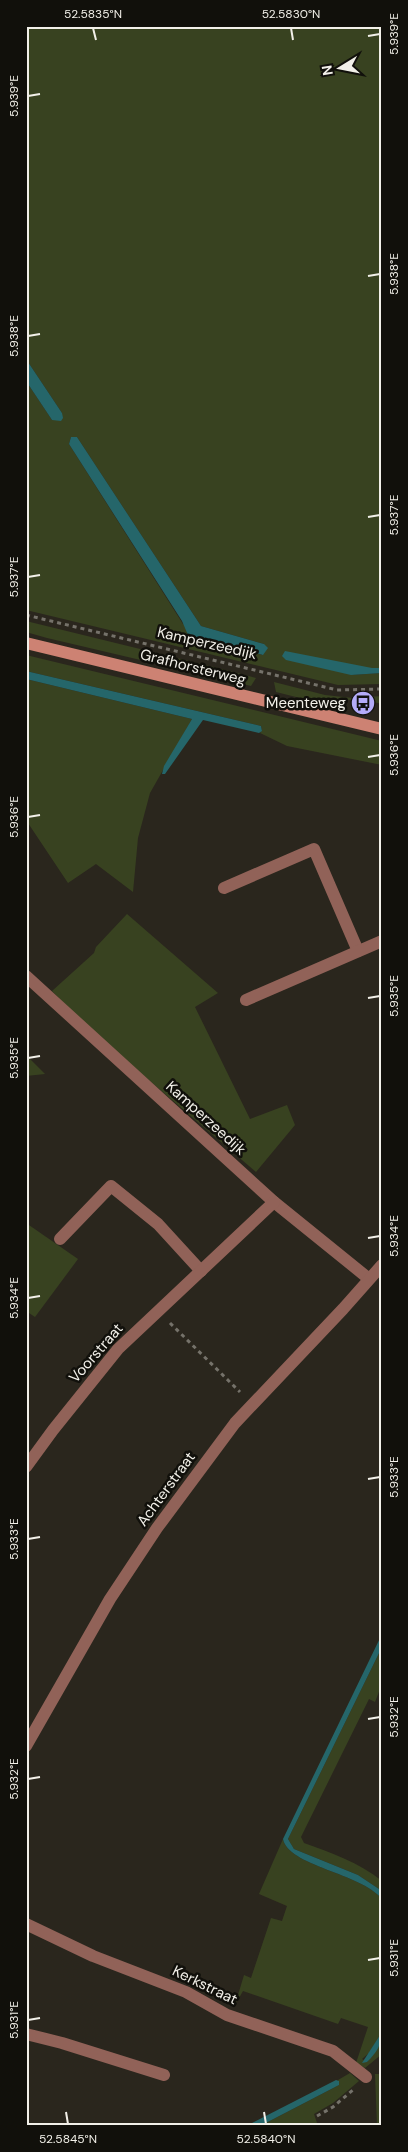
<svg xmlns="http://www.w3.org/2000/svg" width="408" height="2152" viewBox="0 0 408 2152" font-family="'DM Sans',sans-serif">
<rect width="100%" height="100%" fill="#2a261d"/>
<g fill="#384220" fill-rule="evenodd">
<path d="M26,26H382V668H372L351,675L382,673V684L338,685L26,610V381L52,420L62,413L26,359ZM71,437H77L201,626L264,644L262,655L183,624L69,444Z"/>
<path d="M26,621L234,672L256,678L251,686L47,638L26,632Z"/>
<path d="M26,655L382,741V765L287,746L260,733L262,730L261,726L26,671Z"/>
<path d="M26,679L192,719L150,793L138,838L133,892L96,864L68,883L26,820Z"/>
<path d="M274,682L325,695L353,698L382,696V704L361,699V702L344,699L308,700L276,692Z"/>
<path d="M127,914L218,993L195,1007L250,1119L287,1105L295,1125L256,1172L88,1028L52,991L94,953L96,947Z"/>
<path d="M26,1055L45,1074L26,1076Z"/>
<path d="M26,1223L78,1259L35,1317L26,1311Z"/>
<path d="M382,1647V1684L375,1702L369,1699L301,1837L304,1843C332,1853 358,1862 382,1881V1891L358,1875L294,1849L288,1839Z"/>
<path d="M283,1839C288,1866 361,1873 382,1899V2032L369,2053L362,2059L367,2062L382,2041V2054L365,2068L356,2063L368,2027L341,2018L338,2024L243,1991L235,2005L244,1975L251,1978L271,1918L282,1921L287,1906L259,1894Z"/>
<path d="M350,2073L359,2081L333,2103L314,2114L318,2126H260L339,2085L338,2080Z"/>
<path d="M375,2074H382V2126H377Z"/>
</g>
<g fill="#25666a">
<path d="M26,359L62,413L63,418L61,421L52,420L26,381Z"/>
<path d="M71,437H77L201,626L264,644L268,648L263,655L188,635L182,621L69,444Z"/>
<path d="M285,651L372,668H382V673L351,675L286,660L282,656Z"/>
<path d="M26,671L261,726L262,731L259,733L203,720L165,774H162L164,766L192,719L26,679Z"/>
<path d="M382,1634V1647L288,1839L294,1849L358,1875L382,1891V1899C361,1873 288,1866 283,1839Z"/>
<path d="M382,2032C382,2045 376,2053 367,2062L362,2063Z"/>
<path d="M336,2080L339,2081V2085L260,2126H246Z"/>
</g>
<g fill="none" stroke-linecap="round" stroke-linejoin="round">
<g stroke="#75726a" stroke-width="3" stroke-dasharray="4 4" stroke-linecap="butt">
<path d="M26,615L337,690L382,689"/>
<path d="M170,1323L240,1392"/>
<path d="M317,2116L333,2107L354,2089"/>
</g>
<g stroke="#916258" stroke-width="12">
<path d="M224,888L314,849L358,951"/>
<path d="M26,976L274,1202L368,1278"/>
<path d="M246,1000L382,941"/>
<path d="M60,1239L111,1186L158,1224L201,1271"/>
<path d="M26,1467L53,1430L118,1349L274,1202"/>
<path d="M26,1746L110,1599L157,1528L235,1423L343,1309L382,1265"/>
<path d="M26,1924L93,1956L186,1992L227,2015L333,2051L366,2077"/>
<path d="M26,2034L62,2043L164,2075"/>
</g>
<path stroke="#cd8273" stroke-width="12" d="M26,643L382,729"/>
</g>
<path fill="none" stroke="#f2f0e9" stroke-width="2" d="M93,28L96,40M291,28L293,40M368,36L380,34M28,96L40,94M368,276L380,274M28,336L40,334M368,517L380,515M28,577L40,575M368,757L380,755M28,817L40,815M368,998L380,996M28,1058L40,1056M368,1238L380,1236M28,1298L40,1296M368,1479L380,1477M28,1539L40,1537M368,1719L380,1717M28,1779L40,1777M368,1960L380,1958M28,2020L40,2018M66,2112L68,2124M264,2112L266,2124"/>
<defs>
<g id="bus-disc" transform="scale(1.25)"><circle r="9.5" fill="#b4acf9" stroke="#11100b"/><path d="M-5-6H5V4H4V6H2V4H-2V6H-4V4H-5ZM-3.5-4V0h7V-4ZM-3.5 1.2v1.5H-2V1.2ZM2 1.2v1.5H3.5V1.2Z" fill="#111"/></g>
</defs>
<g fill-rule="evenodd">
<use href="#bus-disc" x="363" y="703"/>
</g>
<g text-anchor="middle" stroke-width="5" stroke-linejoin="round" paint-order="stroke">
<g font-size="15" fill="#f2f0e9" stroke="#11100b">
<text transform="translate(207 643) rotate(13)" y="5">Kamperzeedijk</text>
<text transform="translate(193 667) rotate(14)" y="5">Grafhorsterweg</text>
<text transform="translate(206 1118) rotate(42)" y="5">Kamperzeedijk</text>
<text transform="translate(96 1353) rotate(-49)" y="5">Voorstraat</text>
<text transform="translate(166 1489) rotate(-54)" y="5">Achterstraat</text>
<text transform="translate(205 1985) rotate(26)" y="5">Kerkstraat</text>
</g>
<g font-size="15" fill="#f2f0e9" stroke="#11100b" text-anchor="end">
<text x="346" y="708">Meenteweg</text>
</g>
</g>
<rect width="408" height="2152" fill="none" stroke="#11100b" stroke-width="55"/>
<g transform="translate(340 68) rotate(260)" stroke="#11100b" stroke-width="4" paint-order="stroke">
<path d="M0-4L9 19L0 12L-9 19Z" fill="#f2f0e9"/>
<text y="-8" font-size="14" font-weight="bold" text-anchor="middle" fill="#f2f0e9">N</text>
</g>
<rect x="28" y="28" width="352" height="2096" fill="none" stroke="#f2f0e9" stroke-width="2"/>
<g font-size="12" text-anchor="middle" fill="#f2f0e9">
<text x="93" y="18">52.5835°N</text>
<text x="291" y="18">52.5830°N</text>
<text transform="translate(394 34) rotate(-90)" y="4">5.939°E</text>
<text transform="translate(14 96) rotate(-90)" y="4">5.939°E</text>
<text transform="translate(394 274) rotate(-90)" y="4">5.938°E</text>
<text transform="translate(14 336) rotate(-90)" y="4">5.938°E</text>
<text transform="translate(394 515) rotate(-90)" y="4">5.937°E</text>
<text transform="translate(14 577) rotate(-90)" y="4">5.937°E</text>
<text transform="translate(394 755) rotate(-90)" y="4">5.936°E</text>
<text transform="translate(14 817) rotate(-90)" y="4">5.936°E</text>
<text transform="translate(394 996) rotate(-90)" y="4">5.935°E</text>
<text transform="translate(14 1058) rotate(-90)" y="4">5.935°E</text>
<text transform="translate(394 1236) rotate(-90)" y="4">5.934°E</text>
<text transform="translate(14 1298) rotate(-90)" y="4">5.934°E</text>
<text transform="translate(394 1477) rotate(-90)" y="4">5.933°E</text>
<text transform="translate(14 1539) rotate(-90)" y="4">5.933°E</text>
<text transform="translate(394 1717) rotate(-90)" y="4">5.932°E</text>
<text transform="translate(14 1779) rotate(-90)" y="4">5.932°E</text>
<text transform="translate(394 1958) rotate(-90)" y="4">5.931°E</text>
<text transform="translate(14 2020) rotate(-90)" y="4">5.931°E</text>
<text x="68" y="2143">52.5845°N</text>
<text x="266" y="2143">52.5840°N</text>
</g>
</svg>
